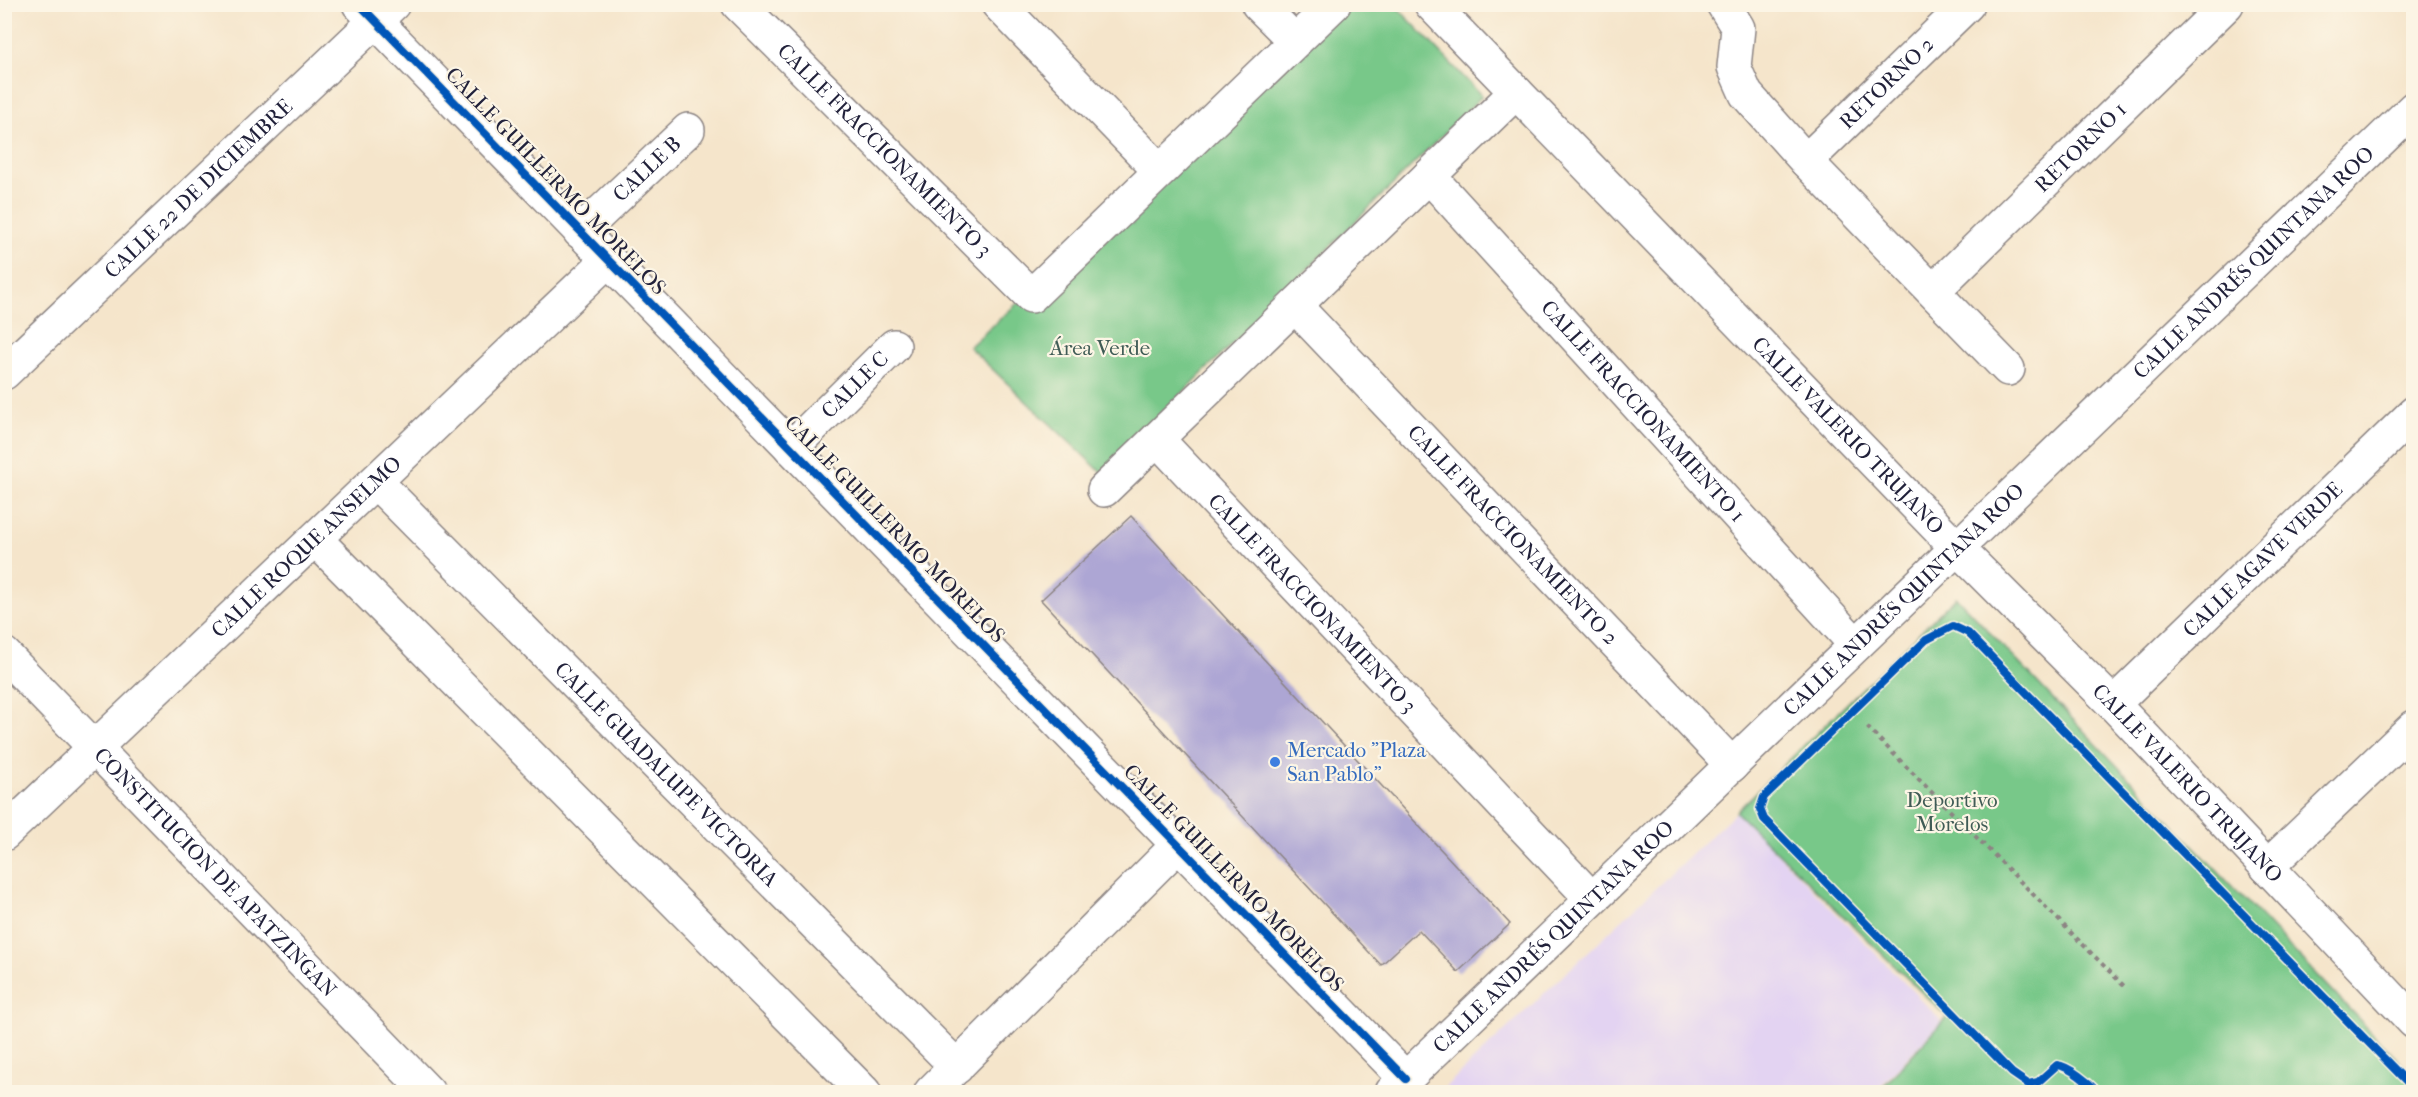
<svg xmlns="http://www.w3.org/2000/svg" width="2418" height="1097" viewBox="0 0 2418 1097" font-family="'IM FELL French Canon',serif">
<rect width="100%" height="100%" fill="#fcf5e5"/>
<filter id="ink" filterUnits="userSpaceOnUse"><feTurbulence type="fractalNoise" baseFrequency=".0167" numOctaves="2"/><feDisplacementMap in="SourceGraphic" scale="12" xChannelSelector="R" yChannelSelector="G"/><feConvolveMatrix kernelMatrix="1 2 1 2 8 2 1 2 1" color-interpolation-filters="sRGB"/></filter>
<filter id="wash" filterUnits="userSpaceOnUse"><feTurbulence type="fractalNoise" baseFrequency=".008" numOctaves="4" result="noise"/><feDisplacementMap in="SourceGraphic" scale="24" xChannelSelector="R" yChannelSelector="G"/><feGaussianBlur stdDeviation="1.35" result="paint"/><feColorMatrix in="noise" values="0 0 0 0 0 0 0 0 0 0 0 0 0 0 0 0 0 1.4 0 .05"/><feComposite in="paint" operator="in"/></filter>
<g filter="url(#wash)">
<rect width="100%" height="100%" fill="#f5e5cb"/>
<path fill="#e3d3f2" d="M1736,812L1942,1021L1875,1092H1440Z"/>
<g fill="#78c889" stroke="#4d7562" stroke-width="1.5">
<path d="M1348,5H1395L1482,96L1102,473L969,347Z"/>
<path d="M1956,597L2413,1076V1092H1878L1947,1017L1736,812Z"/>
</g>
<g id="blocks">
<path fill="#ada6d4" d="M1131,516L1510,924L1458,972L1419,930L1381,965L1041,600Z"/>
</g>
</g>
<g filter="url(#ink)">
<use href="#blocks" fill-opacity="0" stroke="#8c8483" stroke-width="1.5"/>
<g fill="none" stroke-linecap="round" stroke-linejoin="round">
<g stroke="#8c8483" stroke-width="36">
<g id="minor">
<path d="M359,4L1406,1079"/>
<path id="s1" d="M738,4L1031,296L1334,4"/>
<path d="M998,4L1160,171"/>
<path d="M1258,4L1295,41"/>
<path id="s2" d="M1431,4L1957,548L2113,704L2414,1022"/>
<path d="M1723,4L1738,28L1734,67L1746,94L1806,161L2008,369"/>
<path id="s3" d="M1806,161L1968,4"/>
<path id="s4" d="M1429,176L1856,645"/>
<path id="s5" d="M580,232L688,130"/>
<path id="s6" d="M1933,291L2227,4"/>
<path id="s7" d="M1295,306L1732,765"/>
<path id="s8" d="M4,373L393,4"/>
<path id="s9" d="M1157,439L1592,899"/>
<path id="s10" d="M791,448L894,346"/>
<path id="s11" d="M376,482L957,1067"/>
<path d="M1104,490L1516,92"/>
<path d="M316,540L864,1092"/>
<path id="s12" d="M4,654L428,1092"/>
<path id="s13" d="M2113,704L2414,413"/>
<path id="s14" d="M4,834L608,260"/>
<path d="M2267,867L2414,727"/>
<path d="M931,1092L1178,845"/>
</g>
</g>
<g stroke="#8c8483" stroke-width="36">
<g id="major">
<path id="s15" d="M1392,1092L2414,108"/>
</g>
</g>
<path stroke="#8c8483" stroke-width="4" stroke-dasharray="4.5 4.5" stroke-linecap="butt" d="M1867,727L2126,988"/>
<use href="#minor" stroke="#fff" stroke-width="33"/>
<use href="#major" stroke="#fff" stroke-width="33"/>
<g stroke="#fcf5e5" stroke-width="11">
<g id="cycleway">
<path d="M359,4L1406,1079"/>
<path d="M2098,1092C2089,1083 2069,1066 2057,1065L2038,1082L2028,1084L2012,1073L1764,819L1760,809L1764,797L1926,640L1953,626L1968,633L2414,1089"/>
</g>
</g>
<use href="#cycleway" stroke="#0057b8" stroke-width="8"/>
</g>
</g>
<circle fill="#3f7fe0" stroke="#fcf5e5" stroke-width="2" cx="1275" cy="762" r="6"/>
<g text-anchor="middle" stroke-width="4.5" stroke-linejoin="round" paint-order="stroke">
<g font-size="21" fill="#22223b" stroke="#fcf5e5">
<text dy="7" stroke="none"><textPath href="#s3" startOffset="112">RETORNO 2</textPath></text>
<text dy="7" stroke="none"><textPath href="#s6" startOffset="206">RETORNO 1</textPath></text>
<text dy="7" stroke="none"><textPath href="#s1" startOffset="207">CALLE FRACCIONAMIENTO 3</textPath></text>
<text dy="7" stroke="none"><textPath href="#s5" startOffset="92">CALLE B</textPath></text>
<text transform="translate(556 181) rotate(46)" y="7">CALLE GUILLERMO MORELOS</text>
<text dy="7" stroke="none"><textPath href="#s8" startOffset="268">CALLE 22 DE DICIEMBRE</textPath></text>
<text dy="7" stroke="none"><textPath href="#s15" startOffset="1196">CALLE ANDRÉS QUINTANA ROO</textPath></text>
<text dy="7" stroke="none"><textPath href="#s10" startOffset="90">CALLE C</textPath></text>
<text dy="7" stroke="none"><textPath href="#s4" startOffset="318">CALLE FRACCIONAMIENTO 1</textPath></text>
<text dy="7" stroke="none"><textPath href="#s2" startOffset="600">CALLE VALERIO TRUJANO</textPath></text>
<text transform="translate(895 529) rotate(46)" y="7">CALLE GUILLERMO MORELOS</text>
<text dy="7" stroke="none"><textPath href="#s7" startOffset="316">CALLE FRACCIONAMIENTO 2</textPath></text>
<text dy="7" stroke="none"><textPath href="#s14" startOffset="417">CALLE ROQUE ANSELMO</textPath></text>
<text dy="7" stroke="none"><textPath href="#s13" startOffset="208">CALLE AGAVE VERDE</textPath></text>
<text dy="7" stroke="none"><textPath href="#s15" startOffset="710">CALLE ANDRÉS QUINTANA ROO</textPath></text>
<text dy="7" stroke="none"><textPath href="#s9" startOffset="226">CALLE FRACCIONAMIENTO 3</textPath></text>
<text dy="7" stroke="none"><textPath href="#s11" startOffset="412">CALLE GUADALUPE VICTORIA</textPath></text>
<text dy="7" stroke="none"><textPath href="#s2" startOffset="1086">CALLE VALERIO TRUJANO</textPath></text>
<text dy="7" stroke="none"><textPath href="#s12" startOffset="304">CONSTITUCION DE APATZINGAN</textPath></text>
<text transform="translate(1234 878) rotate(46)" y="7">CALLE GUILLERMO MORELOS</text>
<text dy="7" stroke="none"><textPath href="#s15" startOffset="224">CALLE ANDRÉS QUINTANA ROO</textPath></text>
</g>
<g font-size="21" fill="#405c56" stroke="#fcf5e5">
<text x="1100" y="355">Área Verde</text>
<text x="1952" y="807">Deportivo<tspan x="1952" dy="24">Morelos</tspan></text>
</g>
<g font-size="21" fill="#366cbe" stroke="#fcf5e5" text-anchor="start">
<text x="1287" y="757">Mercado "Plaza<tspan x="1287" dy="24">San Pablo"</tspan></text>
</g>
</g>
<rect width="2418" height="1097" fill="none" stroke="#fcf5e5" stroke-width="24"/>
</svg>
